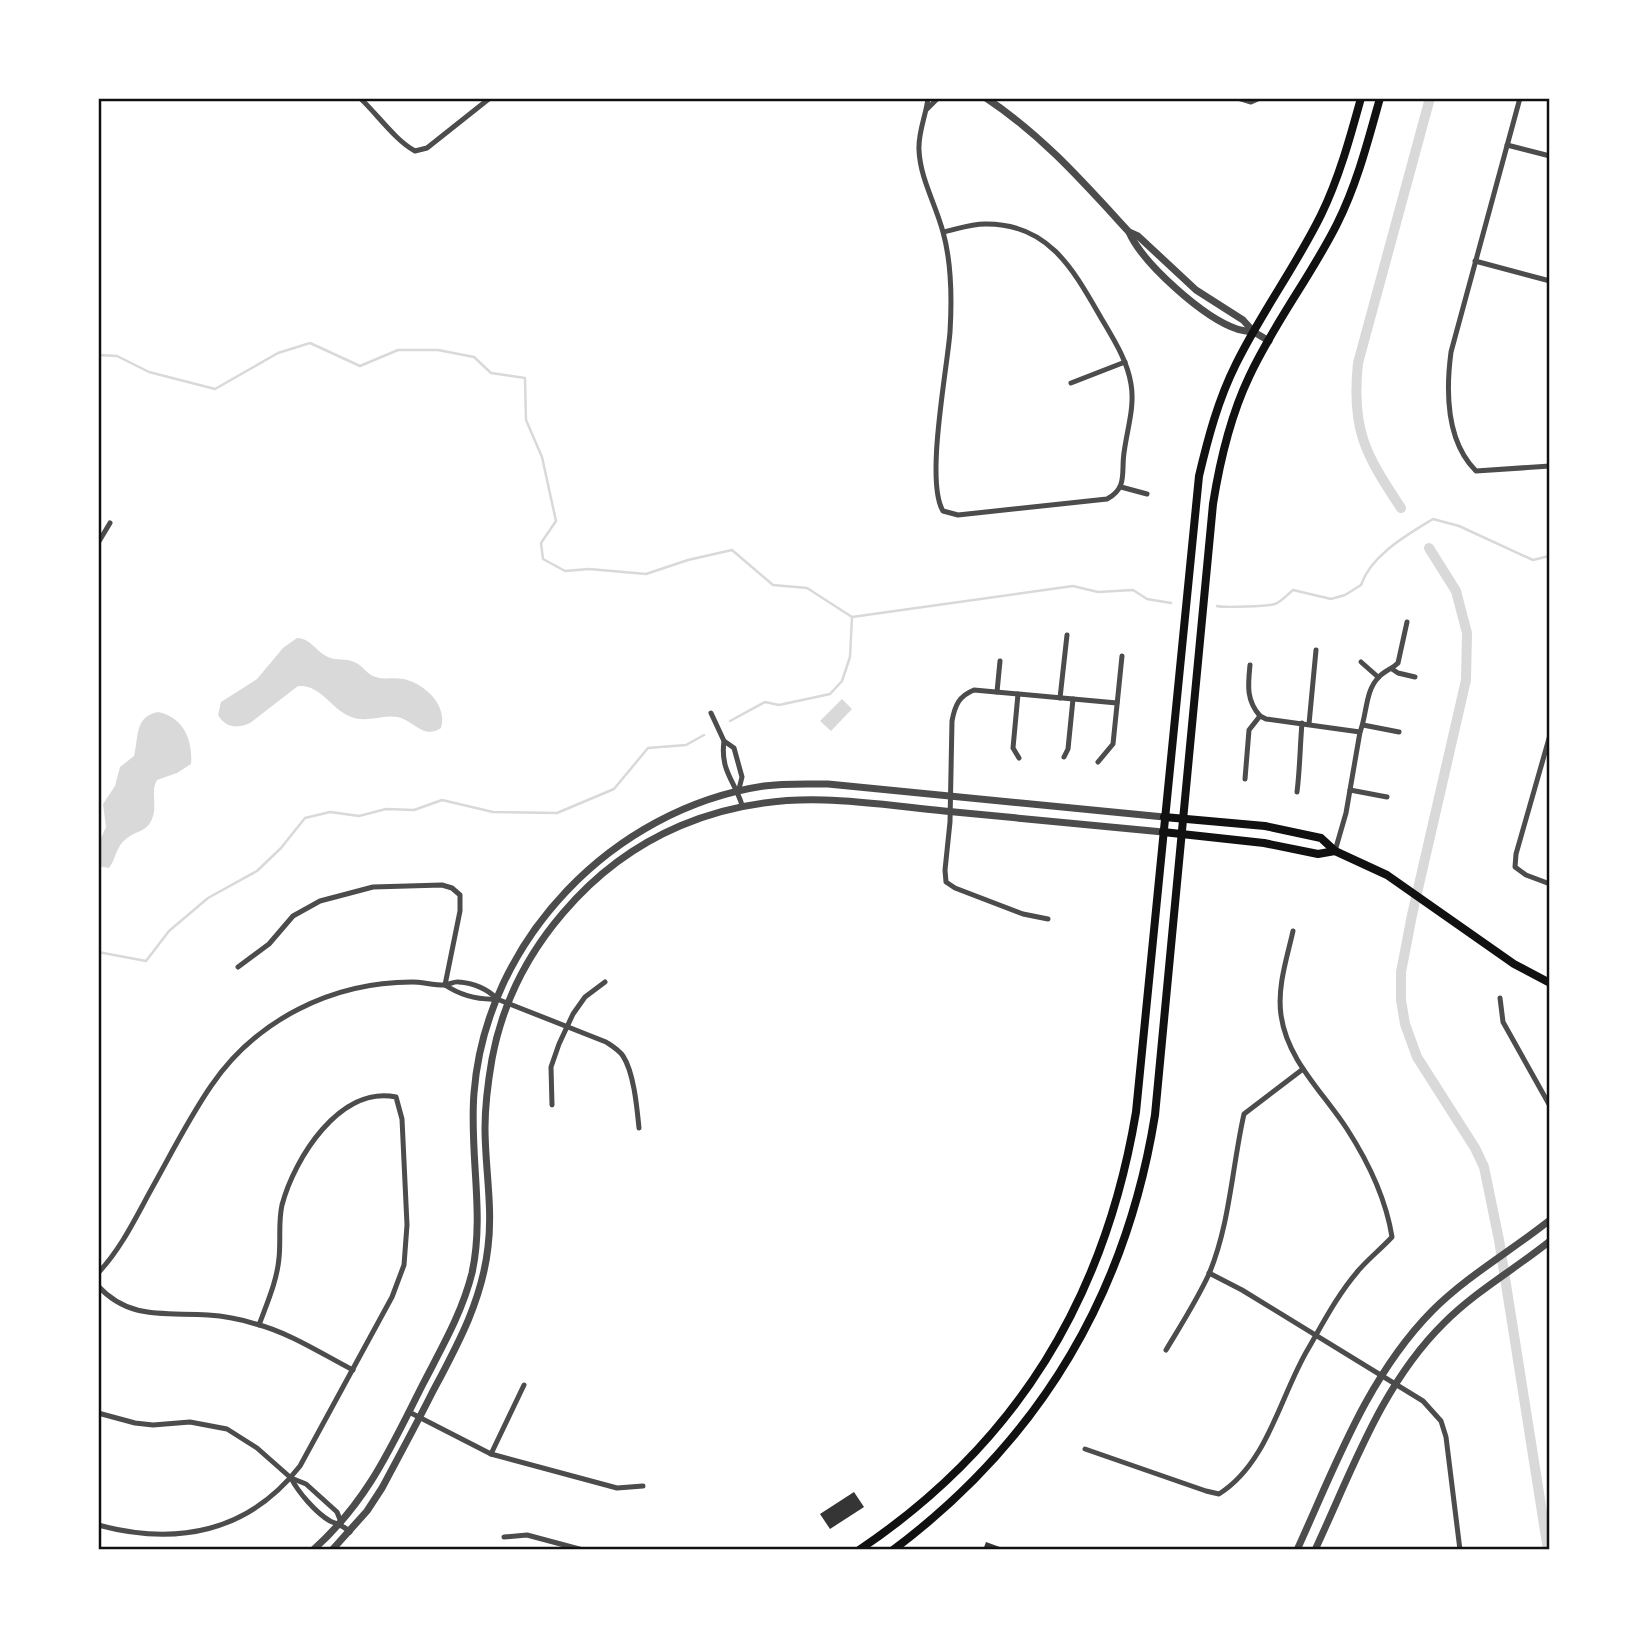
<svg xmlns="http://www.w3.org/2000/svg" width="1648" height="1648" viewBox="0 0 1648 1648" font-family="Commissioner,sans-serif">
<rect width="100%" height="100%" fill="#fff"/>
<g fill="#d9d9d9">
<path d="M297,638C312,639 315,651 328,657C336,661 346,658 354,662C363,665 367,675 376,677C384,680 394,677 403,679C424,683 448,705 441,728C423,740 414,720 397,717C381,714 365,724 349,716C331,708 320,684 298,686L250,723C237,729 226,728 218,715L221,702L257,679L283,648Z"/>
<path d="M842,699L852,709L831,731L820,721Z"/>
<path d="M158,712C184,717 193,741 191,764L177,773L157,780C150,792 158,805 152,819C147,832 135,831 126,839C116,846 116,859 109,868L98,866V845L106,827L103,804L115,786L120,767L134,756C139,737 134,717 158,712Z"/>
</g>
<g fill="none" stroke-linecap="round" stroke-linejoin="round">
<g stroke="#d9d9d9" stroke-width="2.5">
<path d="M98,355L117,356L149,372L215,389L278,353L310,343L360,366L398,350H438L474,357L491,373L525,378L526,420L542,457L556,521L541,543L543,559L565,571L589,569L646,574L688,560L732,550L773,585L807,588L852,617L1073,586L1098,592L1133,590L1147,599L1171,603"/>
<path d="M1217,606C1223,608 1269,606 1275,604C1281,602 1288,594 1293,590L1331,599L1345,595L1361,585C1371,555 1407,535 1433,519L1459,526L1533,560L1549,556L1550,552"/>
<path d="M730,721L765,702L779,705L830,694L842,681L850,657L852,617"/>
<path d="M98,952L146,961L169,931L208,898L257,871L281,848L305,818L330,812L359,816L386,809L414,810L442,800L493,812L557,813L614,789L648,748L686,745L704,735"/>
</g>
<g stroke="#d9d9d9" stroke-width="10">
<path d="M1401,508C1365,454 1351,429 1358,363L1430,98"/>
<path d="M1429,548L1456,591L1467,633L1466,680L1412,915L1401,972V1000L1405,1024L1417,1057L1475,1148L1484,1167L1499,1240L1548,1550"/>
</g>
</g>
<g fill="#353535">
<path d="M854,1492L864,1507L830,1529L820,1514Z"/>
<path d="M986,1542L1008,1550H983Z"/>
</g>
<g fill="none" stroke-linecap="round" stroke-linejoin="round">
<g stroke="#4c4c4c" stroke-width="5">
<path d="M360,98C378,115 395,140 415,151L427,148L490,98"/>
<path d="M928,98C926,116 918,132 919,150C920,178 936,205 943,232C952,264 952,299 950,332C947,371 925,481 943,511L958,515L1107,499C1128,488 1121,472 1124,453C1127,429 1135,407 1131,384C1127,359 1112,337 1100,316C1073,269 1048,223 985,224C971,224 957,229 943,232"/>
<path d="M1238,98L1251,102L1260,98"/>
<path d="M1520,98L1451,352C1446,390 1446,441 1476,471L1550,466"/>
<path d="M927,109L938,98"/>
<path d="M1507,145L1550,156"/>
<path d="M1475,261L1550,281"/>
<path d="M1071,383L1125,362"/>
<path d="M1121,487L1147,494"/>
<path d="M98,543L110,523"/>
<path d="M1361,662L1378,677"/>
<path d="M1250,665C1248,685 1246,700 1260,716"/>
<path d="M1392,669L1398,673L1415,677"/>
<path d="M997,692L1000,661"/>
<path d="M1018,694L1013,748L1019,758"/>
<path d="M1060,698L1067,635"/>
<path d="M711,713L724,741L734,748L742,777L738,793"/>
<path d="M1260,716L1266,719L1360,732"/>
<path d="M1309,724L1316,650"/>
<path d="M1363,725L1399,732"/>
<path d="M1550,735L1516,854L1515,867L1526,875L1550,884"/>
<path d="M724,741C720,770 734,780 742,805"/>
<path d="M1064,757L1068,749L1073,699"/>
<path d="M1098,762L1113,744L1122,656"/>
<path d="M1245,779L1249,730L1260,716"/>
<path d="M1350,790L1387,797"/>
<path d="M1297,792C1300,768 1300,746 1302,723"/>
<path d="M1335,851L1346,813L1360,732C1367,715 1365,690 1379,677C1384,671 1392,669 1398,663L1407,622"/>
<path d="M1048,919L1023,914L955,888L946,882L945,870L950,822L952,721C955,705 959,696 974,690L1117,703"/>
<path d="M238,967L269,944L293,916L320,901L373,887L442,885L452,888L460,895V911L445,985"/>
<path d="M445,985C460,995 478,1000 497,999"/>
<path d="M1500,998L1503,1022L1550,1106"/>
<path d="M552,1105L551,1067L559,1044L573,1014L585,997L605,982"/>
<path d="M98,1273C121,1249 136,1217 152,1188C171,1154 189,1118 211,1086C256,1020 332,982 412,982C422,982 433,985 444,985C449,985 454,981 459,982C473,983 488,989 497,999L606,1042C612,1046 619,1050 623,1056C634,1073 637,1108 639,1128"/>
<path d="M1209,1273L1242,1290L1423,1401L1441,1421L1446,1437L1460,1550"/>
<path d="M98,1286C130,1321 167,1312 208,1315C225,1316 240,1319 256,1324C290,1333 322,1354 353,1370"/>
<path d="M1166,1350C1181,1325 1197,1300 1209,1274C1230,1224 1232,1167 1244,1114L1303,1069"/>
<path d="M409,1412L491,1454L617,1488L643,1486"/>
<path d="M98,1413L135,1423L153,1425L190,1422L227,1429L257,1448L291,1478L306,1484L337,1512L341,1522"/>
<path d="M1085,1449L1206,1491L1219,1494C1268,1463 1280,1396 1308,1349C1323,1323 1338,1294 1358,1271C1368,1259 1381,1249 1392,1237C1386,1199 1367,1160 1347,1129C1323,1092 1287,1060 1281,1015C1277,987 1287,958 1293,931"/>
<path d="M491,1454L524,1385"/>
<path d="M291,1478C298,1492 316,1513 330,1521C339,1525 342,1524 350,1532"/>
<path d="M98,1525C176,1546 248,1533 300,1466L392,1297L404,1265L407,1225L402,1119L396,1097C340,1085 294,1159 282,1205C278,1223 281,1240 279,1258C277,1281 267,1303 259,1325"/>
<path d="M504,1537L527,1535L583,1550"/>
</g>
<g stroke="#4c4c4c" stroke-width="7">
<path d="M986,98C1042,135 1084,183 1129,232C1143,264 1204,318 1237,329C1242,331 1249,331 1254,332"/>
<path d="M1129,232L1138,236L1196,290L1243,320L1254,332L1269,341"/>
<path d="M313,1550C368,1501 391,1447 423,1384C442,1347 462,1313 472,1273C485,1214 469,1153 474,1093C486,940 613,809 764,786C785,783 807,784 828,784L1164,817"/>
<path d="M332,1550L367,1511L382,1488C399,1456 416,1425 432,1393C457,1346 482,1301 488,1247C493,1208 485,1167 485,1128C485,1104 488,1082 492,1059C502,1005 527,955 563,913C630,834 722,797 824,800C864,801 904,807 944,811C1017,818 1090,825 1163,832"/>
<path d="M1297,1550C1335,1467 1367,1377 1432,1311C1467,1276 1511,1251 1550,1220"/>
<path d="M1315,1550C1352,1471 1381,1385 1444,1323C1476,1291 1515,1269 1550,1241"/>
</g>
<g stroke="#111" stroke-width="8">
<path d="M1164,817L1265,826L1321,838L1335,851L1387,875L1514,964L1550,983"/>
<path d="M1163,832L1264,843L1318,854L1335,851"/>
<path d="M859,1550C1017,1444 1105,1298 1136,1112L1199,476C1208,438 1218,400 1236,364C1261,313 1296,266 1321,215C1339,178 1350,138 1361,98"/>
<path d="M893,1550C1040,1440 1126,1295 1155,1115L1213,504C1220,460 1230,417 1249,377C1274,323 1311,276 1337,224C1357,184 1368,141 1380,98"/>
</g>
</g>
<rect width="1648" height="1648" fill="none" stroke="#ffffff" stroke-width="200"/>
<rect x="100" y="100" width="1448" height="1448" fill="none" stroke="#111" stroke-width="2.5"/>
</svg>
